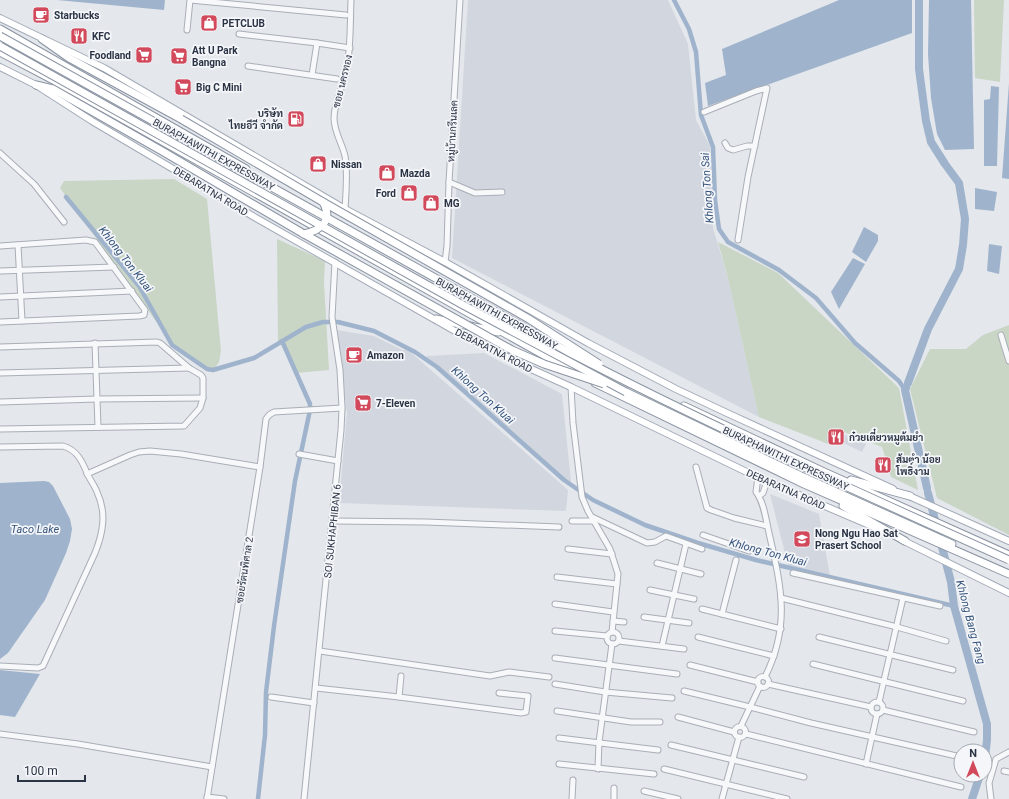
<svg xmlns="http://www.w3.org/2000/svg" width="1009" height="799" viewBox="0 0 1009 799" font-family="Roboto,Sarabun,sans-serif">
<rect width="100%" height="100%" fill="#e4e7ec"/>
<g fill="#d2d6de">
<path d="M468,0H668L688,44L696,120L710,146L713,228L728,278L759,417L452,258Z"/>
<path d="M336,330L374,336L402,350H408L568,490L566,511L339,503L347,413Z"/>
<path d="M484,353L562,394L571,482L569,484L426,358L427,356Z"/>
<path d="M836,431L866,444L862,452L833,438Z"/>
<path d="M770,494L819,514L830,576L788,565Z"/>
</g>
<g fill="#c9d6c5">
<path d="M974,0H1004L1000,82L975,78Z"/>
<path d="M174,179L207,199L221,351L219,362L215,368H205L173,345L60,188L64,181Z"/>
<path d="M277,239L325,261L324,283L329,370L296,373L283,345H278Z"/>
<path d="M718,242L778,273L899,388L918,490L891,477L882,447L834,428L831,445L759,417L728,278Z"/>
<path d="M1009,325V535L937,498L910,389L930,349H966L983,335Z"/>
</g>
<g fill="#9fb4cc">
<path d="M57,0H165L164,10Z"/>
<path d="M839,0H912V33L708,106L705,83L726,75L722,49Z"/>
<path d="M929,0H971L974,149L945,150L937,134L931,98L928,54Z"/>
<path d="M1009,83V179L1002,178Z"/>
<path d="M991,86L999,87L997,166H984V100L990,99Z"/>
<path d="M975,188L997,192L994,211L975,209Z"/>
<path d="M864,227L878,235V241L866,262L852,252Z"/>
<path d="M989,244L1002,246L999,274L987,271Z"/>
<path d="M853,258L865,264L839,309L831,292Z"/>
<path d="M44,481L49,482L53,486L70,519L72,529L70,541L66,553L45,600L8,653L0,659V483Z"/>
<path d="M0,670L40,674L15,717L0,715Z"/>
</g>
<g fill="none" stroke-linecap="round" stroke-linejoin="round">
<g stroke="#9fb4cc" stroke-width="4.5">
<path d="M674,0L689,29L696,52L701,115L713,147L715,200L719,229L728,242L779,270L816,298L855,343L899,381L905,390"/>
<path d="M66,197L139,286L172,345L207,369L213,370L254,358L306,327L323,322H338L374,331L415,352L437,367L564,480L593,500L645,525L698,543L756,560L954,606"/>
<path d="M258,799L265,735L266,692L274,626L295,481L310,410V404L282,341"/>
</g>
<g stroke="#9fb4cc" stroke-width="8">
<path d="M908,383L928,329L959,269L963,245L965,219L959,183L945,164L931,142L926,121L919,69V0"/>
<path d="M906,388L905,390L927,488"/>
<path d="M928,493L951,582L954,606L987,724V740L985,757"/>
<path d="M972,799L980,775"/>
</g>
<g stroke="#a9aeb7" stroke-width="7">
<g id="minor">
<path d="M187,30L190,0L346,15"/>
<path d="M239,34L317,43L312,75"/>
<path d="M317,43L350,48"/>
<path d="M248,66L337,79"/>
<path d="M704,112L756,91L767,88L748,177L738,240"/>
<path d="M725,143L728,148L733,150L747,146H755"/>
<path d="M0,153L34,184L64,222"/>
<path d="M449,182L475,193L502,192"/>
<path d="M345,209C346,192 348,173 345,156C342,143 334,132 334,118C334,103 342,88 346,74C351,49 350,25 351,0"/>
<path d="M18,245L22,321"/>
<path d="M0,246L86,240L95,242L145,310L144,315L139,316L0,322"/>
<path d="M445,262L447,246L449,182L460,0"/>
<path d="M0,271L114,267"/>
<path d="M0,297L132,291"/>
<path d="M1001,335L1009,361"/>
<path d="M95,343L98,427"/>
<path d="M0,347L157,342L160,343L189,368L201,375L203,378V398L200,408L184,426L0,429"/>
<path d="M0,373L189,368"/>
<path d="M571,387L573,423L582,497L588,511L610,549L618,574L612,632"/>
<path d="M0,402L97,399L203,398"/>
<path d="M0,447L63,446C77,450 82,461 87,473C90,480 95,486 97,492C107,513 103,533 95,553L43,666L38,668L0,666"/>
<path d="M299,454L338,461"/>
<path d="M696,467L707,508L711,510L734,518L767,526"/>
<path d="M87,474L130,455L139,452L150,451L181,454L260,467"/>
<path d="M758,477L756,492C764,502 766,520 769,533C781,586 791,625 765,677"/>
<path d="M759,496L763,493L767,481"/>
<path d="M592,517L647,543L655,542L666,536L702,549"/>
<path d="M333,521L426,522L559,527"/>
<path d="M572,521H594"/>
<path d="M703,535L749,551"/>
<path d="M568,549L612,554"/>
<path d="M657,563L701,574"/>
<path d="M793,573L940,606"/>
<path d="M557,577L617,584"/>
<path d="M650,590L694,599"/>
<path d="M781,598L897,627L946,641"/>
<path d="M555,604L613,612"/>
<path d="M702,609L781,629"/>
<path d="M722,614L736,560"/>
<path d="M644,617L689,623"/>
<path d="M613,621L624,622"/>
<path d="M555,631L607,636"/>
<circle cx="613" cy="638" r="6"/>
<path d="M698,637L774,656"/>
<path d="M819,637L953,670"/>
<path d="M619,641L684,649"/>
<path d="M662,646L686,544"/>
<path d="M320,651L490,676L509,672L549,677"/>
<path d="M555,658L677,674"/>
<path d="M813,664L963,701"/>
<path d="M690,665L758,682"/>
<circle cx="763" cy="682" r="5.5"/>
<path d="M555,684L605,692L672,698"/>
<path d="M768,684L871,707"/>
<path d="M316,688L399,697L521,713L526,712L528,696L499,693"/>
<path d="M684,691L750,707L811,723L961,757"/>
<path d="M271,697L314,703"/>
<path d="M399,697L401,676"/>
<circle cx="877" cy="708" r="6"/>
<path d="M879,702L903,598"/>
<path d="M883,710L974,732"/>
<path d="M557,711L631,722H660"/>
<path d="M678,717L734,732"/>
<path d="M741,726L760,686"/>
<circle cx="740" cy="732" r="5.5"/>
<path d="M0,734L78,744L212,767"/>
<path d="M746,734L961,787"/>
<path d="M559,738L658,750"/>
<path d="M671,745L804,777"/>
<path d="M559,764L654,774"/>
<path d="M866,764L877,714"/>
<path d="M598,769L599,742L612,644"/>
<path d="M664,769L787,799"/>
<path d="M1004,771L1009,772"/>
<path d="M644,791L678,799"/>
<path d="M207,797L224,799"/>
<path d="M207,799L260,467L266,419L269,415L274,412L342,408"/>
<path d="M304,799L341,430L342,408L340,370L332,317L335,262"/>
<path d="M572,799L573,780"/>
<path d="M614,799V788"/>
<path d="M722,799L739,737"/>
<path d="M991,799L989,783L996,759L1009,752"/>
</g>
</g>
<g stroke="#a3abb8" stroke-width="8">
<g id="major">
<path d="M0,18L104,68L345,209L445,262L588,343L676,389L727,413L893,489"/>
<path d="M0,67L36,85L92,121L256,218L455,331L529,368L571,387L757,477L881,530"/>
<path d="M907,495L1009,541"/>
<path d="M902,540L1009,593"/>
</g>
</g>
<g stroke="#8b94a3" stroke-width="9">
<g id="highway">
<path d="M0,29L246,169"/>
<path d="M42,39L69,58L181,119"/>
<path d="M0,52L55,81L574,372"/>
<path d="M36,85L53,89L162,151L304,234"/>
<path d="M436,319L498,332"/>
<path d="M595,383L804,484L1009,574"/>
<path d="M626,392L801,476L952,544"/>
<path d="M684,406L824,472L1009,555"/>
<path d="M851,480L910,496"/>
<path d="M843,506L905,541"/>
</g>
</g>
<use href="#minor" stroke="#f7f8fa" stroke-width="5"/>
<use href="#major" stroke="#fff" stroke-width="6"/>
<use href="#highway" stroke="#fff" stroke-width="7"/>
<g stroke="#8b94a3" stroke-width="9" stroke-linecap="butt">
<g id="highway-bridge">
<path d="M0,36L572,354C715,428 862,494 1009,560"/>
<path d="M0,46L463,305L626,392"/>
<path d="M181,119L323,202C333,220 322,230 304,234"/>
<path d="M323,202L529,319L599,364"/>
<path d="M304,234L512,350L544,364L604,384"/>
</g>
</g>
<use href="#highway-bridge" stroke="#fff" stroke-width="7"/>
</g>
<defs>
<g id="cafe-square" transform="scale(0.9)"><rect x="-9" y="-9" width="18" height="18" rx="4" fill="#d1495b" stroke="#f4f6f9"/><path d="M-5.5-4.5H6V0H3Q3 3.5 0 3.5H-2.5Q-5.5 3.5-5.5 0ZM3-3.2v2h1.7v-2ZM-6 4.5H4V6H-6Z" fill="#fff"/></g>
<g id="shop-square" transform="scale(0.9)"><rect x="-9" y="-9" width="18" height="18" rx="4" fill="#d1495b" stroke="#f4f6f9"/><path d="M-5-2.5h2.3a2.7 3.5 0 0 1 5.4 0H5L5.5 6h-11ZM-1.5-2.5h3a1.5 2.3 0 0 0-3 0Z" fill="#fff"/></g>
<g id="restaurant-square" transform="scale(0.9)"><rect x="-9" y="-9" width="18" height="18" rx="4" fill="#d1495b" stroke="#f4f6f9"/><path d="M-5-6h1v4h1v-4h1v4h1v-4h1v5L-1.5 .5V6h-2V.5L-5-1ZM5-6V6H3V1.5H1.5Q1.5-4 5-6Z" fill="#fff"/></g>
<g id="supermarket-square" transform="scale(0.9)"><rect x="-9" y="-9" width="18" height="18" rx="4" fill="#d1495b" stroke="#f4f6f9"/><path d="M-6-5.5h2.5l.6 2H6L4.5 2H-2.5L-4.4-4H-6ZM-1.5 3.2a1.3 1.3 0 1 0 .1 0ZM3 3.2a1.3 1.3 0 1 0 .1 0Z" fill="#fff"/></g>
<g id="fuel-square" transform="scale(0.9)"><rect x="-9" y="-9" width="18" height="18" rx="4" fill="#d1495b" stroke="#f4f6f9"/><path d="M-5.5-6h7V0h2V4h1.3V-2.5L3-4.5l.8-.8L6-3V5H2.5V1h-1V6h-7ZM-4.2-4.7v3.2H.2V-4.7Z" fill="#fff"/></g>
<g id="school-square" transform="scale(0.9)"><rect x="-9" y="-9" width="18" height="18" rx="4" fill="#d1495b" stroke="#f4f6f9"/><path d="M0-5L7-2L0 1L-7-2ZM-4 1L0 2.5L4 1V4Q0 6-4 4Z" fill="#fff"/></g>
</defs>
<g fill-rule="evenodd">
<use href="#cafe-square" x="41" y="15"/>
<use href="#shop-square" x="209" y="23"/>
<use href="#restaurant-square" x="79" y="36"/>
<use href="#supermarket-square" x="144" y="55"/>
<use href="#supermarket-square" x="179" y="56"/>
<use href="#supermarket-square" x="183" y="87"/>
<use href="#fuel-square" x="296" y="119"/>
<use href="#shop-square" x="318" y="164"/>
<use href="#shop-square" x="387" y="173"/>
<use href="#shop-square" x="409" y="193"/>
<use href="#shop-square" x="431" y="203"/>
<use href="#cafe-square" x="354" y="355"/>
<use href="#supermarket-square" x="363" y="403"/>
<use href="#restaurant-square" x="836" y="437"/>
<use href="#restaurant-square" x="883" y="465"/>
<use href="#school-square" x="802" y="539"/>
</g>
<g text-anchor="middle" stroke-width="3.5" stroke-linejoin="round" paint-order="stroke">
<g font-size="10" font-weight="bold" fill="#2b3445" stroke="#f4f6f9" text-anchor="start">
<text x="54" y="19">Starbucks</text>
<text x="222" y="27">PETCLUB</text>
<text x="92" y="40">KFC</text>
<text x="192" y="54">Att U Park<tspan x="192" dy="12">Bangna</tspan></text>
<text x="131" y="59" text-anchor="end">Foodland</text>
<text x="196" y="91">Big C Mini</text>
<text x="283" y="117" text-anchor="end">บริษัท<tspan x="283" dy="12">ไทยอีวี จำกัด</tspan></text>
<text x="331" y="168">Nissan</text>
<text x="400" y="177">Mazda</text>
<text x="396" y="197" text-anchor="end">Ford</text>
<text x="444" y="207">MG</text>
<text x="367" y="359">Amazon</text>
<text x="376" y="407">7-Eleven</text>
<text x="849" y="441">ก๋วยเตี๋ยวหมูต้มยำ</text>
<text x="896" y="463">ส้มตำ น้อย<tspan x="896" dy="12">โพธิ์งาม</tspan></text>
<text x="815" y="537">Nong Ngu Hao Sat<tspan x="815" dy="12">Prasert School</tspan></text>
</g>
<g font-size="10" fill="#2b3445" stroke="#f4f6f9">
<text transform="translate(342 81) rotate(-76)" y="4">ซอย นครทอง</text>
<text transform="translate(452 131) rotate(-87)" y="4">หมู่บ้านกรีนเลค</text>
<text transform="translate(214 154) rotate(29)" y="4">BURAPHAWITHI EXPRESSWAY</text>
<text transform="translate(211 191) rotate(31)" y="4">DEBARATNA ROAD</text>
<text transform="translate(497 313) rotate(29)" y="4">BURAPHAWITHI EXPRESSWAY</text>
<text transform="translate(494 350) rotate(27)" y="4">DEBARATNA ROAD</text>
<text transform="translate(786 458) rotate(25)" y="4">BURAPHAWITHI EXPRESSWAY</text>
<text transform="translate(786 489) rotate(24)" y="4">DEBARATNA ROAD</text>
<text transform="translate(332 531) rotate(-84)" y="4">SOI SUKHAPHIBAN 6</text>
<text transform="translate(244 570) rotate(-81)" y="4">ซอยรัตนพิศาล 2</text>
</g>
<g font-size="11" font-style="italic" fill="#34527a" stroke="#f4f6f9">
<text transform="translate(707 188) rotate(-94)" y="4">Khlong Ton Sai</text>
<text transform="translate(126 259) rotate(52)" y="4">Khlong Ton Kluai</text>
<text transform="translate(483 395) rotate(42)" y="4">Khlong Ton Kluai</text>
<text x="35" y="533">Taco Lake</text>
<text transform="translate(768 552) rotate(15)" y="4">Khlong Ton Kluai</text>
<text transform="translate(971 622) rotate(75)" y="4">Khlong Bang Fang</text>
</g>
</g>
<g transform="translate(973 763)"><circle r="19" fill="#f4f6f9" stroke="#a4a8b1"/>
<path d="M0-3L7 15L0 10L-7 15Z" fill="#d1495b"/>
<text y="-6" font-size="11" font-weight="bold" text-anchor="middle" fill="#2b3445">N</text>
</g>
<path d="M18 775v6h67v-6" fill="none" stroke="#2b3445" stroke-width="2"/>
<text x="24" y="775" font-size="12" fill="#2b3445" stroke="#f4f6f9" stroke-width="3" paint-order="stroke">100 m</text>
</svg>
